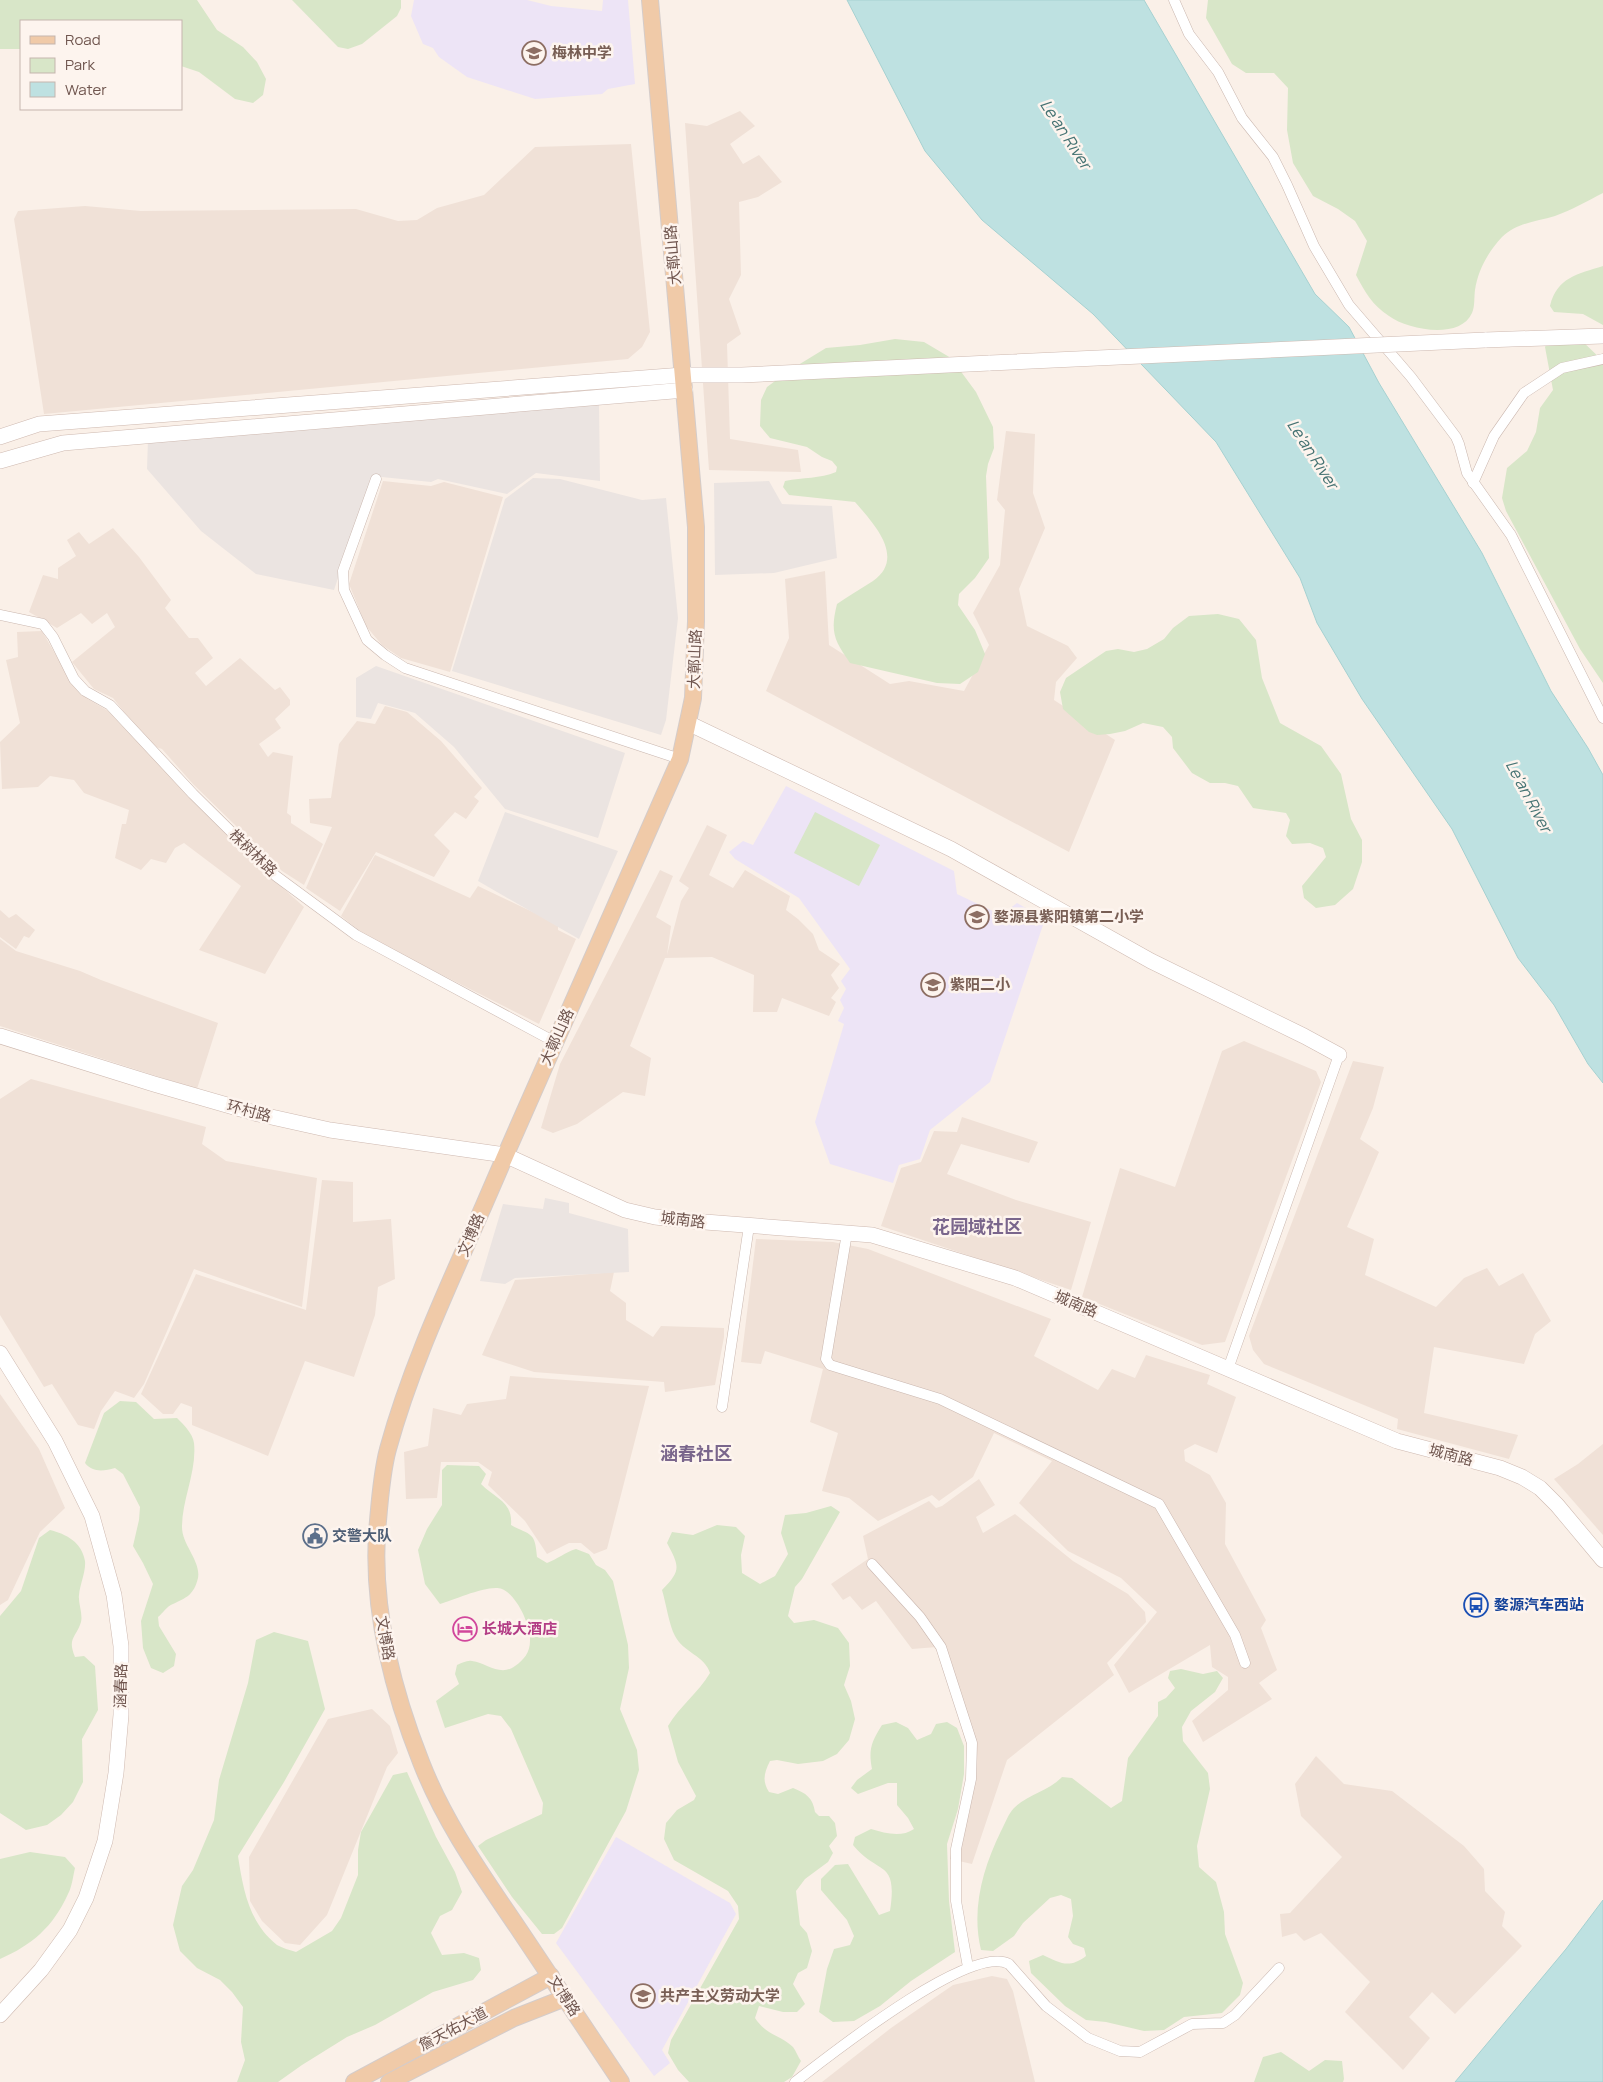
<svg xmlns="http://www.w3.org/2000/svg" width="1603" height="2082" viewBox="0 0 1603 2082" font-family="Manrope,'Noto Sans SC',sans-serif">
<rect width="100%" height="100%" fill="#faf0e8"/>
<g fill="#f0e1d7">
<path d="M740,111L755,126L730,144L743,164L759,155L782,182L758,197L739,202L741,275L729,299L741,334L727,344L730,439L798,450L801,472L709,470L685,123L707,126Z"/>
<path d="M631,144L650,332L642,347L628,359L44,414L14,219L18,211L85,206L141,211L356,209L398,221L417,220L437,208L484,195L535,147Z"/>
<path d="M1006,431L1035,434L1033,493L1045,528L1019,589L1027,626L1068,646L1077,658L1056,682L1054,700L1115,740L1069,852L766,691L789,638L785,579L825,571L829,645L890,684L909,681L964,691L989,645L973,613L1000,565L1005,510L997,500Z"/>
<path d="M383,481L431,486L444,482L503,497L450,672L401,658L382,645L366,626L349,584Z"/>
<path d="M113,528L139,557L171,600L165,608L189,638H198L213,658L195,673L206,686L240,658L275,690L280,687L290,700V705L275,719L281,728L259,744L268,757L273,752L293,756L287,813L291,816V823L323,844L304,885L282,871L193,784L162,749L150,745L113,698L94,689L72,662L115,627L107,613L92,624L81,613L57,628L29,612L43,575L58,579V568L76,556L67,540L79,532L89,544Z"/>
<path d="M42,631L69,678L88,699L108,711L242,851L304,907L265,974L199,950L241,886L184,843L175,848L166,863L151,859L141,870L115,858L122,824H126L129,810L84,793L74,780L50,776L38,787L2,789L0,742L20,723L6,660L18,657L17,632Z"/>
<path d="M385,706L407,712L441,741L482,788L474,797L479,801L466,819L455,812L434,835L450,851L434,877L376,852L340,911L306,888L332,827L310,823L309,799L331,798L339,744L357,721L375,724Z"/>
<path d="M707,825L727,835L709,875L733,888L745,870L790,896L786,910L798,919L813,934L819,950L840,964L831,975L839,988L831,998L836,1002L829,1016L782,998L777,1012H753L754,975L712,957L665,958L630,1046L651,1058L645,1096L623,1092L577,1124L553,1133L541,1128L560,1064L660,870L673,876L656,917L671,926L667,955L681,901L689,888L679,881Z"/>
<path d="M375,855L470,898L478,886L558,924V930L576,939L539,1024L367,937L341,916Z"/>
<path d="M0,910L9,918L16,914L35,930L29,938L24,936L16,949L0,937Z"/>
<path d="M0,939L16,951L80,971L101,980L218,1023L197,1089L0,1026Z"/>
<path d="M1244,1041L1316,1071L1321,1082L1225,1342L1202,1345L1082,1297L1120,1168L1175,1187L1222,1051Z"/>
<path d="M1353,1061L1384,1067L1373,1108L1360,1139L1379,1152L1347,1227L1374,1239L1365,1275L1436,1307L1464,1278L1487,1268L1499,1286L1523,1273L1551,1321L1535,1334L1524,1364L1434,1347L1424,1413L1518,1435L1509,1459L1397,1429L1398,1419L1264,1364L1253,1350L1249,1336Z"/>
<path d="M31,1079L206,1127L202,1144L226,1161L317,1178L302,1307L194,1269L144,1384L134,1398L115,1391L101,1411L94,1429L78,1425L52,1384L44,1387L0,1315V1099Z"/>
<path d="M962,1117L1038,1142L1029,1163L961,1144L947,1174L1016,1200L1091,1222L1071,1290L881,1226L901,1168L921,1162L934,1131L957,1132Z"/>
<path d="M322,1180L353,1182V1222L391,1219L395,1279L378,1287L375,1315L354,1377L305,1361L268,1456L192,1425V1407L181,1403L173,1414H163L141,1394L196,1274L306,1310Z"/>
<path d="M756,1239L833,1242L868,1249L1051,1319L1034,1356L1098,1390L1112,1369L1135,1378L1146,1355L1210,1375L1207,1384L1236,1397L1217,1453L1195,1444L1184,1450L1185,1461L1210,1475L1226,1503L1225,1544L1266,1620L1261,1628L1277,1670L1259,1683L1272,1699L1203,1742L1192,1721L1228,1690V1677L1212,1667L1210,1645L1129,1693L1114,1665L1157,1612L1121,1578L1068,1551L1019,1503L1052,1461L994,1433L973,1477L939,1501L932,1495L878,1521L849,1498L822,1491L838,1433L810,1422L823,1369L765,1351L761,1364L741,1362Z"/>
<path d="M614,1272L610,1291L626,1303V1320L653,1337L661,1326L724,1328V1337L715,1385L665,1392L664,1382L534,1372L482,1355L515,1280Z"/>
<path d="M510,1376L649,1386L607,1549L594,1554L581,1543H569L547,1554L525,1521L488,1485L492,1472L478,1462H441L437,1498L406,1499L404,1452L428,1446L433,1408L461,1415L467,1404L506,1399Z"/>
<path d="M0,1394L39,1449L65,1508L40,1532L8,1600L0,1605Z"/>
<path d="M1603,1444V1535L1554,1479L1578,1464Z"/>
<path d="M979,1479L995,1505L976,1517L983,1533L1015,1514L1073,1561L1128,1594L1145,1612L1146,1622L1107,1663L1114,1675L1007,1760L972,1864L950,1859L967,1781L969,1752L937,1647L912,1649L876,1601L862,1610L850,1596L843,1600L831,1584L868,1559L863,1536L929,1501L936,1508L942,1506Z"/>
<path d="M372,1709L390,1726L398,1753L387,1767L327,1915L300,1945L285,1943L262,1921L250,1901L249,1857L328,1719Z"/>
<path d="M1316,1756L1344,1784L1392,1791L1464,1846L1484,1869L1485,1891L1505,1912L1502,1926L1522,1946L1455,2014L1432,1992L1409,2017L1430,2038L1403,2070L1345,2012L1370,1982L1321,1933L1304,1941L1296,1933L1282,1937L1280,1914L1290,1913L1342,1857L1301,1816L1295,1784Z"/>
<path d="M992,1976L1007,1979L1013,1991L1035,2082H822L891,2028L953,1985Z"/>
</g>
<g fill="#ebe4e1">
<path d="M599,404L600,481L536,473L507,494L438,479L431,482L372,476L334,590L256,574L201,531L147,469L148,439Z"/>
<path d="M533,478L560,479L642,500L666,498L678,618L666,720L661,735L452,671L505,499Z"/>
<path d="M769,481L782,504L832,506L837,558L774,573L715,575L714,483Z"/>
<path d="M376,666L625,753L598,838L505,809L454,747L415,713L378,703L371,719L356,717V678Z"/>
<path d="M505,812L618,851L579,939L478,881Z"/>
<path d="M545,1198L569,1203V1213L628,1229L629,1272L515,1278L505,1284L480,1281L503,1204L543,1209Z"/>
</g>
<g fill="#ede4f6">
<path d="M414,0H527L551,6L602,11L603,0H628L635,84L608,89L602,94L535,99L467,77L439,57L433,48L423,44L411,16Z"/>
<path d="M786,786L954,871L957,894L1001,915L1017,903L1045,919L990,1082L930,1130L920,1159L899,1165L893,1183L830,1164L815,1122L844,1024L838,1021L844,1008L840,1000L846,989L841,981L850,969L799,898L735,859L729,852L743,841L753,845Z"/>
<path d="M616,1837L730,1903L736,1914L662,2050L670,2063L654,2076L556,1943Z"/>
</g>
<g fill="#d8e6c8">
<path d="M0,0H197L217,30L243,47L257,62L266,79L263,95L253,103L235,99L199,72L181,66V21H21V49H0Z"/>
<path d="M292,0H401V8L397,16L362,44L348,49L338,47Z"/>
<path d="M1208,0H1603V193C1587,201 1572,210 1555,216C1536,222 1518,222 1502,237C1488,252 1478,270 1475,290C1474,297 1475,307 1472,313C1460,340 1408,330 1389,316C1372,305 1365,292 1356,275L1367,241L1355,221L1338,209L1313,196L1293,163L1287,130L1288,88L1274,73H1246L1232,64L1206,18Z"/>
<path d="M1603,266V325L1583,314L1554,312L1550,306C1557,277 1578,274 1603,266Z"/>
<path d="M1551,334L1581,340L1603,361V683L1580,649L1506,511L1502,498L1507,468L1527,451L1536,432L1540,408L1553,390L1545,347Z"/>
<path d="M895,339L924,342L951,358L976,392L993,427L994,448L988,464L986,476L989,558L975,578L959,594L958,605L975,630L985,654L978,672L960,684L937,683L850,663C834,640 830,632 837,604C848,596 861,589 873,581C907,557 872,522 855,502L789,495L783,487L785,481C803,477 820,479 836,472L837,467L832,461L822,457L807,447L770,438L760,426L761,400L767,387L790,370L826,348L860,345Z"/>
<path d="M1218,614L1239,619L1256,640L1262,678L1280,723L1321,746L1341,774L1351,819L1362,840V862L1353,889L1335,905L1316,908L1304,898L1302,886L1326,857L1323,848L1310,843L1292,844L1286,836L1290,820L1286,813L1253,808L1238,786L1225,783H1210L1192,773L1173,748L1172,737L1163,727L1143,723L1125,731L1110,734L1097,735L1089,732L1063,709L1060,692L1066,678L1106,651L1118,649L1134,652L1147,649L1164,639L1173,628L1189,616Z"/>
<path d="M815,812L880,845L859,886L794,853Z"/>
<path d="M120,1401L136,1402L154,1419L177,1418C184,1425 193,1434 194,1443C197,1471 182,1499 182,1527C182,1545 201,1561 198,1578C194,1595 186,1598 173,1604C167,1606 163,1613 158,1617L159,1626L176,1654L174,1666L163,1673L151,1668L143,1648L141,1621L153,1584L143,1563L133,1546L139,1520L140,1507L123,1474L115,1468C104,1471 93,1473 85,1463L104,1413Z"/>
<path d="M447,1465L479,1466L486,1474L481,1484C496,1499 513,1502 511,1525C531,1536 535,1531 537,1557L547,1563C558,1559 565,1552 576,1549L589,1554L596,1565L605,1570L613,1581L628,1645L629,1668L620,1709L637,1750L639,1770L626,1811L562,1928L554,1934H542L512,1897L478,1846L486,1840L542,1814L543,1803L511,1729L501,1716L488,1714L445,1728L436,1701L459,1684L455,1674L457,1665C462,1663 467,1660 472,1661C487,1663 500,1677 515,1666C524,1660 530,1652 530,1641C531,1626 517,1595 502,1589C489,1584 454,1600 440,1604L425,1584L418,1550L427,1529L442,1505V1470Z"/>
<path d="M831,1506L840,1512L802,1579L795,1587L788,1616L794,1623L814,1620L838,1628L849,1643L850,1666L844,1685L851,1701L855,1719L849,1740L837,1754L823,1761L798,1764L777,1760L770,1761C764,1773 762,1781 769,1792L778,1794L793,1788C806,1793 813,1798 815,1812L819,1816H829L835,1823L837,1836L829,1846L833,1853L828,1862L805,1879L796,1891L800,1925L807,1933L812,1951L807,1968L798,1973L793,1984L805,2004L797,2012H783L759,2006L755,2018C767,2036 779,2034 793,2047C796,2051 798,2057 801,2061L792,2077L784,2082H689L678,2070L668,2053L671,2040L739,1919L738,1906L728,1891L674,1860L664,1839L666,1823L677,1810L694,1800L696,1796L678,1762L668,1726C680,1706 698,1693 710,1673C705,1656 683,1652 675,1636C669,1625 666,1603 662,1590C682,1570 679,1566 667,1543L672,1532L693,1535L717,1525L736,1527L745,1536L741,1555L742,1573L760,1584L775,1576L788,1554L781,1533L785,1515L806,1513Z"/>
<path d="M50,1530C66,1534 82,1542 85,1561C86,1572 80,1584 79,1595C78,1603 83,1614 81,1622C76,1638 67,1638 75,1657L84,1656L95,1666L98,1710L82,1739L83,1782L73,1802L61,1815L47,1825L26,1830L0,1813V1616L21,1591L39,1538Z"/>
<path d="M274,1632L308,1641L325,1709L284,1782L238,1856C243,1889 249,1923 277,1945C282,1948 290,1950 296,1952L332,1931L341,1918L358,1875V1850L361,1832L393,1775L407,1772L436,1837L455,1872L462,1892L452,1910L440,1916L431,1933L442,1955L464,1953L479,1958L481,1970L473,1980L433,1992L375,2025L347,2037L302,2065L278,2082H237L245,2060L241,2042L243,2007L232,1992L220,1980L197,1968L180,1951L173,1925L182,1886L193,1870L214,1820L219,1780L248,1683L256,1640Z"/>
<path d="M1181,1669L1203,1674L1217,1671L1223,1678L1215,1692L1191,1711L1182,1727L1183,1741L1208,1773L1210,1789L1197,1846L1199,1867L1216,1882L1224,1912L1225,1934L1243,1983L1240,1995L1222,2013L1184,2017L1164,2030L1144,2031L1106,2022L1086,2020L1065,2006L1031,1973L1029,1961L1043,1955C1060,1963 1069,1969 1086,1956L1084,1948L1073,1944L1068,1937L1073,1916L1071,1899L1061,1895L1050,1898L1023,1923L1014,1936L993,1951L981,1950C971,1909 983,1868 1001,1831C1005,1824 1008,1814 1014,1808C1028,1794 1049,1791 1062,1777L1072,1778L1111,1808L1122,1801L1128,1758L1158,1716V1702L1166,1698L1175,1688L1168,1678L1170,1671Z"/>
<path d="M896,1722L908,1728L917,1740L931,1734L936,1724L947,1722L957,1728L964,1746V1774L958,1809L947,1844L949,1901L955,1952L911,1981L880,2006L854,2021L833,2022L819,2012L827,1969L834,1949L850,1945L854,1936L847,1920L821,1890V1879L835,1865L848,1864L879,1915L890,1911C898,1858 878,1876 853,1845L855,1837L871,1829C885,1833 901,1838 914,1829L908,1818L897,1805V1783H888L858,1794L851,1788L857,1780L872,1769C868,1749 872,1741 882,1725Z"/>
<path d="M30,1852L65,1857L75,1868C73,1876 72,1887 68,1894C53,1927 32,1945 0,1959V1859Z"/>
<path d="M1281,2052L1309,2071L1325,2060L1342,2061L1344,2079L1343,2082H1254L1263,2057Z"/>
</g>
<g fill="#bee1e1" stroke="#a6d1d1">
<path d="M847,0H1144L1315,294L1349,327L1379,383L1482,553L1551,691L1588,748L1603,775V1083L1588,1064L1554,1005L1518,958L1452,829L1362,699L1317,623L1300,578L1216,442L1093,314L982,220L925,151Z"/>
<path d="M1603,1900V2082H1455L1566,1949Z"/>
</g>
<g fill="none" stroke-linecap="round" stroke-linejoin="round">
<g stroke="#cab7af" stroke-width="11">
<g id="street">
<path d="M1174,0L1189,34L1218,72L1242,118L1273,157L1287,185L1314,246L1349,305L1411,377L1456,437L1459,444L1467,473L1511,535L1603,718"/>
<path d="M376,479L343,571L344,590L367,640L385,655L405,668L680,759"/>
<path d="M1473,483L1494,436L1524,393L1562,368L1603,359"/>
<path d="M0,615L43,624L53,637L74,679L85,691L110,705L193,794L276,876L356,935L555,1042"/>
<path d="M847,1233L826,1359L830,1365L940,1399L1159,1504L1235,1635L1245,1663"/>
<path d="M1228,1369L1339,1055"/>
<path d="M722,1407L749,1226"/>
<path d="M872,1564L920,1617L941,1647L972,1743L971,1779L956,1849V1901L968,1967"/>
<path d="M795,2082C829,2056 970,1943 1009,1964L1046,2006L1088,2038L1120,2051L1140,2052L1192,2024L1223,2023L1235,2015L1279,1968"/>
</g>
</g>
<g stroke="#ceb9b0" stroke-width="16">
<g id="secondary">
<path d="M1485,340L1603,336"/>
<path d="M0,437L39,424L683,375H742L990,363"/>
<path d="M0,461L63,443L685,390"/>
<path d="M688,723L951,849L1151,961L1304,1036L1339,1055"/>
<path d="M0,1036L154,1084L258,1114L330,1130L505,1155L625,1210L655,1217L692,1221L872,1235L1015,1278L1397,1441L1500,1468L1522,1477L1540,1488L1557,1505L1603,1560"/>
<path d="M0,1353L55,1441L92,1516L114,1595L121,1646V1715L116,1773L105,1841L86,1898L70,1930L41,1970L0,2015"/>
</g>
</g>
<g stroke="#d4ccca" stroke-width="18">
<g id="primary">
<path d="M354,2082L551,1976"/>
<path d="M389,2082L514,2018L565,1998"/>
<path d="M621,2082C587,2032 554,1981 520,1931C483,1876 445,1824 421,1762C391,1686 370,1603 378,1521C380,1497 382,1471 388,1449C411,1365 449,1285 484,1205C548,1056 614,908 680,759L693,698L696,621V527L650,0"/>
</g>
</g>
<use href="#street" stroke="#fff" stroke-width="10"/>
<use href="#secondary" stroke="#fff" stroke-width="15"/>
<use href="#primary" stroke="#f0caa8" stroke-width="16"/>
<g stroke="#ceb9b0" stroke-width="16" stroke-linecap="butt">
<path id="secondary-bridge" d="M990,363L1485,340"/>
</g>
<use href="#secondary-bridge" stroke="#fff" stroke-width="15"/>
</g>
<defs>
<g id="school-ring" transform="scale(1.25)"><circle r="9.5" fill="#fdf4ee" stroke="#8d6e63" stroke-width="1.5"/><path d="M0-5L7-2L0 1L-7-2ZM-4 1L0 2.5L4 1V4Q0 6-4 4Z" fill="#8d6e63"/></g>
<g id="civic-ring" transform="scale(1.25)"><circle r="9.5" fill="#fdf4ee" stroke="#5c6f8a" stroke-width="1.5"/><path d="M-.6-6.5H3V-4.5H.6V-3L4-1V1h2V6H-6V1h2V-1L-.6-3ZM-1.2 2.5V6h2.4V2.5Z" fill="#5c6f8a"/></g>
<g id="bus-ring" transform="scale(1.25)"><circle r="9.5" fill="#fdf4ee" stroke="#1a4fb4" stroke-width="1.5"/><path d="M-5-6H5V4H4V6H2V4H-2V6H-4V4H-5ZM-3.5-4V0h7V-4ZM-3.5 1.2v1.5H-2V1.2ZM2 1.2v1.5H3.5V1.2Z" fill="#1a4fb4"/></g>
<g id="hotel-ring" transform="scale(1.25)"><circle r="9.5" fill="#fdf4ee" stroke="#d1479c" stroke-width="1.5"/><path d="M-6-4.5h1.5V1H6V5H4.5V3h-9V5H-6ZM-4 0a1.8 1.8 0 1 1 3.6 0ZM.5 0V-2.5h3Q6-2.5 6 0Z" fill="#d1479c"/></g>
<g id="university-ring" transform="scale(1.25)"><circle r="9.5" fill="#fdf4ee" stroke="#8d6e63" stroke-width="1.5"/><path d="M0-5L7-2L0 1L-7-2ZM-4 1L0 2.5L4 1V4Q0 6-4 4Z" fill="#8d6e63"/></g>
</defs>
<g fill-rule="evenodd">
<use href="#school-ring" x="534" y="53"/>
<use href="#school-ring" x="977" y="917"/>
<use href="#school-ring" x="933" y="985"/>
<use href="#civic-ring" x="315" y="1536"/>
<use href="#bus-ring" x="1476" y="1605"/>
<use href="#hotel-ring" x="465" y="1629"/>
<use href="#university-ring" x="643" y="1996"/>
</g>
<g text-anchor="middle" stroke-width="5" stroke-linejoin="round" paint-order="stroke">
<g font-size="15" font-weight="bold" fill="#785e54" stroke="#fdf4ee" text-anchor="start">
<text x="552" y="58">梅林中学</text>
<text x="994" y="922">婺源县紫阳镇第二小学</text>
<text x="950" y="990">紫阳二小</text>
<text x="660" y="2001">共产主义劳动大学</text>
</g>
<g font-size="15" fill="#70564f" stroke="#fdf4ee">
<text transform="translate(673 255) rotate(-95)" y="5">大鄣山路</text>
<text transform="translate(695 659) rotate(-88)" y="5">大鄣山路</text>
<text transform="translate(253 853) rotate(44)" y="5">株树林路</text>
<text transform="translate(557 1037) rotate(-66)" y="5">大鄣山路</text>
<text transform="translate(249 1111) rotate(15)" y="5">环村路</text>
<text transform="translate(683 1220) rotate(7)" y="5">城南路</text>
<text transform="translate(471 1235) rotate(-67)" y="5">文博路</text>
<text transform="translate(1076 1304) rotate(23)" y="5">城南路</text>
<text transform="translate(1451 1455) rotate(15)" y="5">城南路</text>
<text transform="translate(385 1638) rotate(80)" y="5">文博路</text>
<text transform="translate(121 1686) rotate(-89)" y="5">涵春路</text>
<text transform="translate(564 1996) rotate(57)" y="5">文博路</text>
<text transform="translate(453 2029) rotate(-28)" y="5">詹天佑大道</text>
</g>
<g font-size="15" font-weight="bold" fill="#4e5e75" stroke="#fdf4ee" text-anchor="start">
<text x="332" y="1541">交警大队</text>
</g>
<g font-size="15" font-weight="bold" fill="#164399" stroke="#fdf4ee" text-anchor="start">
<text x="1494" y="1610">婺源汽车西站</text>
</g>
<g font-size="15" font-weight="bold" fill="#b23c85" stroke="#fdf4ee" text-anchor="start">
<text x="482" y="1634">长城大酒店</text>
</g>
<g font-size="16" font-style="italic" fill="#457373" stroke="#fdf4ee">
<text transform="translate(1066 134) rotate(57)" y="6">Le'an River</text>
<text transform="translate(1313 454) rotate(57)" y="6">Le'an River</text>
<text transform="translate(1529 796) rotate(62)" y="6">Le'an River</text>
</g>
<g font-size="18" font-weight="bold" fill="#7a668c" stroke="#fdf4ee">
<text x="977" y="1233">花园域社区</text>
<text x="696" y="1460">涵春社区</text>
</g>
</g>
<rect x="20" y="20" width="162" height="90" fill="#fdf4ee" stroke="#c5b5ae"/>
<rect x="30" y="36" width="25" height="8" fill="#f0caa8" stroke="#c5b5ae"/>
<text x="65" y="45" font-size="15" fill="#70564f">Road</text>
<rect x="30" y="58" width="25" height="15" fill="#d8e6c8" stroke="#c5b5ae"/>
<text x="65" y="70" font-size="15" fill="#70564f">Park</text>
<rect x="30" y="82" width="25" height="15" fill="#bee1e1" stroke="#c5b5ae"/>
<text x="65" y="95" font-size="15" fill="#70564f">Water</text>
</svg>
